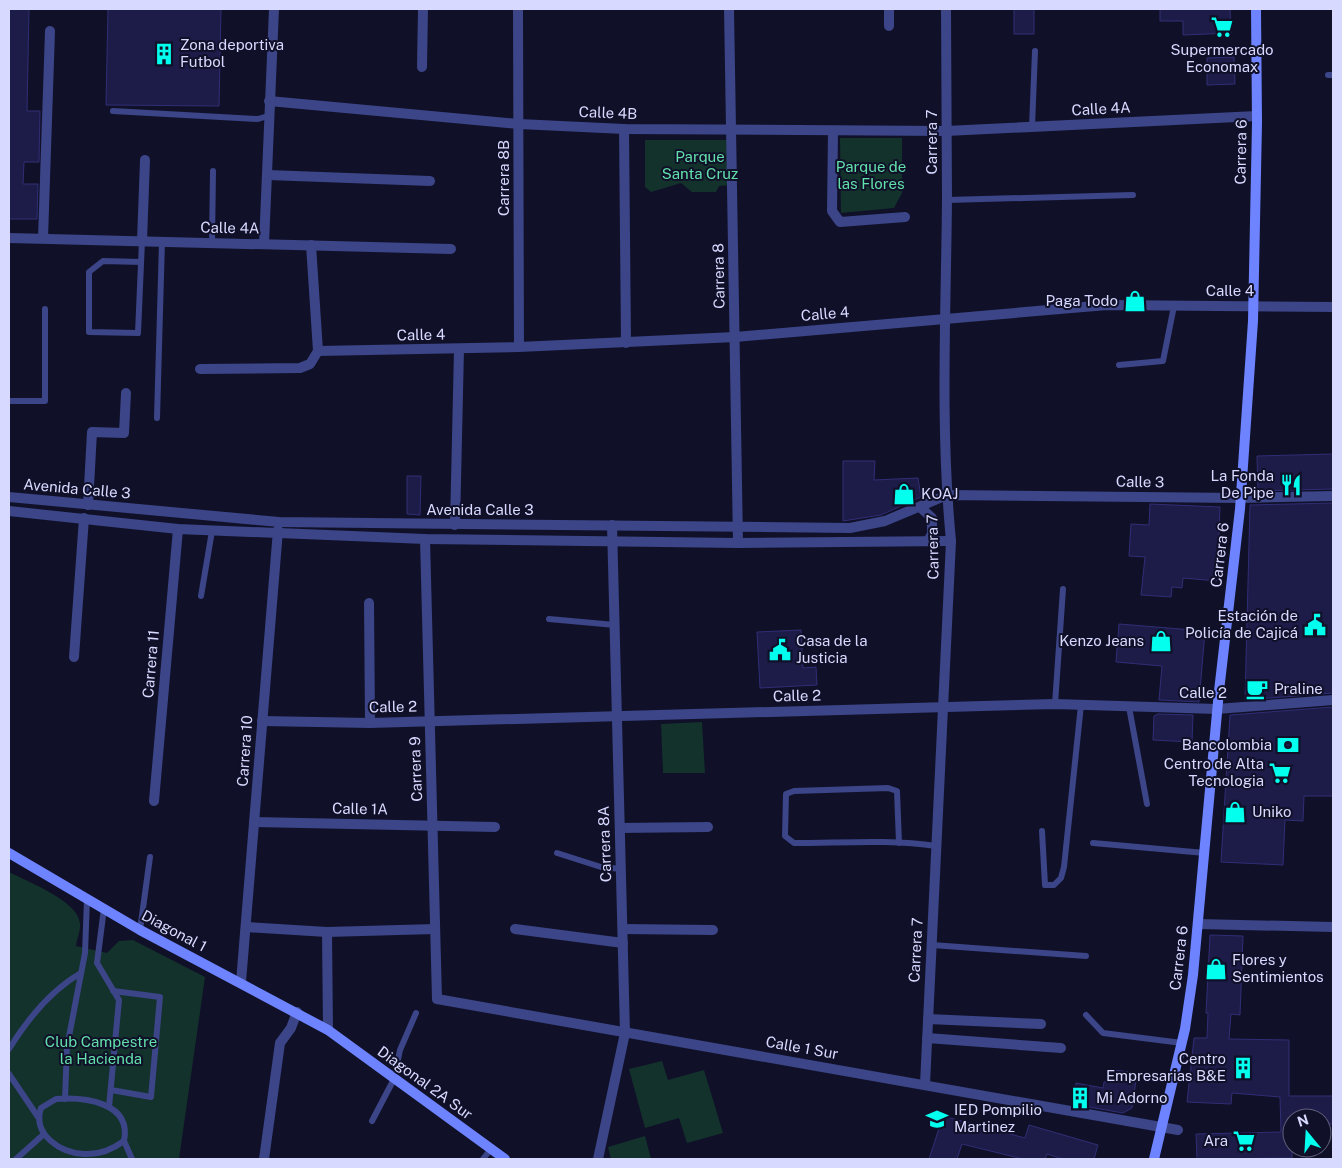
<svg xmlns="http://www.w3.org/2000/svg" width="1342" height="1168" viewBox="0 0 1342 1168" font-family="'Public Sans',sans-serif">
<rect width="100%" height="100%" fill="#101028"/>
<g fill="#13322c">
<path d="M840,138H902V193L894,208L841,213Z"/>
<path d="M645,140H730L732,185L719,186L716,192H692L681,183L651,192L645,187Z"/>
<path d="M702,722L705,773H663L661,724Z"/>
<path d="M9,872C28,882 77,900 80,923C81,931 77,938 76,946L107,953L119,941L133,940L205,977L179,1159H9Z"/>
<path d="M662,1061L668,1080L704,1070L723,1133L687,1143L679,1118L645,1128L629,1069Z"/>
<path d="M645,1136L651,1159H611L608,1147Z"/>
</g>
<g fill="#1d1c49" stroke="#302e75">
<path d="M9,9H29L27,111H40L39,162H24L23,184H38L37,219H9Z"/>
<path d="M108,9H221L219,106L106,105Z"/>
<rect x="1014" y="9" width="20" height="25"/>
<path d="M1160,9H1230L1231,33L1183,35V21H1160Z"/>
<path d="M1234,57L1235,84L1207,85V58Z"/>
<path d="M1333,454V489L1258,491L1257,456Z"/>
<path d="M843,461H875L874,480L918,478L921,497L881,515L843,521Z"/>
<path d="M407,476H421L420,515L407,514Z"/>
<path d="M1333,503V693L1245,700L1250,505Z"/>
<path d="M1150,504L1220,507L1217,581L1183,578L1182,588L1172,587L1171,597L1141,595L1145,557L1129,556L1131,524L1149,525Z"/>
<path d="M1119,624L1205,631L1199,702L1159,700L1162,666L1116,662Z"/>
<path d="M801,630L803,668L816,667L817,685L760,688L757,632Z"/>
<path d="M1333,707V796H1304L1303,821L1285,820L1283,865L1221,862L1230,715Z"/>
<path d="M1158,714L1193,715L1192,742L1153,740L1154,716Z"/>
<path d="M1210,935L1243,936L1240,1015L1231,1014L1229,1039L1289,1040V1096H1333V1124H1322V1118H1292V1158L1197,1159L1196,1134L1281,1132L1280,1097L1232,1093L1231,1104L1187,1102L1194,1038H1207L1208,1013H1206Z"/>
<path d="M1114,1070L1137,1073L1132,1108L1123,1113L1072,1104L1076,1083L1103,1088L1104,1082L1112,1081Z"/>
<path d="M943,1116L1025,1138L1029,1125L1098,1145L1094,1159H1063L1047,1154L1045,1159H1023L962,1144L957,1159H929Z"/>
</g>
<g fill="none" stroke-linecap="round" stroke-linejoin="round">
<g stroke="#3b4587" stroke-width="6">
<path d="M1328,75H1333"/>
<path d="M113,111L258,119L268,116"/>
<path d="M1032,127L1035,51"/>
<path d="M947,200L1133,195"/>
<path d="M212,243L213,171"/>
<path d="M141,262L103,261L89,272V332L138,333L142,241"/>
<path d="M1119,365L1163,361L1174,306"/>
<path d="M9,401H45V309"/>
<path d="M157,418L162,241"/>
<path d="M201,596L212,531"/>
<path d="M549,619L615,625"/>
<path d="M1055,704L1063,589"/>
<path d="M1129,707L1147,804"/>
<path d="M1042,831L1045,885H1054L1061,878L1064,867L1081,705"/>
<path d="M899,843L897,791L888,788L794,791L786,794L785,836L794,843C841,843 890,839 936,846"/>
<path d="M1093,843L1205,853"/>
<path d="M557,853L601,867L621,869"/>
<path d="M104,908L97,963L119,1000L109,1107"/>
<path d="M140,930L150,857"/>
<path d="M932,945L1086,956"/>
<path d="M1086,1015L1103,1033L1182,1043"/>
<path d="M9,1049C27,1020 51,990 81,973"/>
<path d="M9,1074L38,1117"/>
<path d="M111,1090L151,1097L160,997L113,991"/>
<path d="M56,1099C84,1097 132,1102 124,1141C113,1149 99,1155 84,1154C61,1153 32,1135 41,1108Z"/>
<path d="M65,1099L67,1047L85,953L87,899"/>
<path d="M372,1121L394,1079L400,1050L416,1013"/>
<path d="M124,1141L132,1159"/>
<path d="M16,1159L44,1134"/>
<path d="M483,1159L491,1149"/>
</g>
<g stroke="#3b4587" stroke-width="10">
<path d="M518,9L519,347"/>
<path d="M729,9L738,543"/>
<path d="M889,9V26"/>
<path d="M422,67L423,9"/>
<path d="M269,101L519,124L624,129L946,131L1257,116"/>
<path d="M624,129L626,343"/>
<path d="M833,131L832,211L840,222L905,217"/>
<path d="M268,175L430,181"/>
<path d="M9,238L451,249"/>
<path d="M43,238L50,31"/>
<path d="M142,241L145,160"/>
<path d="M264,244L274,9"/>
<path d="M311,245L318,351"/>
<path d="M318,351L519,347L735,337L1107,305L1333,307"/>
<path d="M200,369L300,368L310,364L318,351"/>
<path d="M9,497L279,522L850,528L885,521L947,495L1241,498L1333,496"/>
<path d="M88,505L92,432L124,433L126,393"/>
<path d="M920,507L932,518V534L928,541"/>
<path d="M9,511L178,529L425,539L738,543L951,541"/>
<path d="M455,525L459,349"/>
<path d="M425,539L437,999L1178,1130"/>
<path d="M369,603L370,723"/>
<path d="M74,657L84,518"/>
<path d="M262,721L370,723L1055,704L1217,709L1333,700"/>
<path d="M154,801L178,529"/>
<path d="M254,822L495,827"/>
<path d="M620,828L708,827"/>
<path d="M1198,924L1333,927"/>
<path d="M246,927L327,932L435,929"/>
<path d="M515,929L623,943"/>
<path d="M623,929L713,930"/>
<path d="M327,932L328,1030"/>
<path d="M241,982L278,530"/>
<path d="M928,1019L1041,1024"/>
<path d="M927,1038L1061,1048"/>
<path d="M925,1084L951,541C940,427 946,313 947,199C947,135 946,72 946,9"/>
<path d="M264,1159L280,1043L291,1028L297,1012"/>
<path d="M598,1159L625,1033L612,525"/>
</g>
<g stroke="#6e83ff" stroke-width="10">
<path d="M9,853L140,930L328,1030L505,1159"/>
<path d="M1154,1159L1185,1029L1193,975L1219,691L1240,509L1253,321L1257,123L1256,9"/>
</g>
</g>
<defs>
<g id="supermarket-bare" transform="scale(1.725)"><path d="M-6-5.5h2.5l.6 2H6L4.5 2H-2.5L-4.4-4H-6ZM-1.5 3.2a1.3 1.3 0 1 0 .1 0ZM3 3.2a1.3 1.3 0 1 0 .1 0Z" fill="#03ffee" stroke="#101028" stroke-width="2.5" paint-order="stroke"/></g>
<g id="building-bare" transform="scale(1.725)"><path d="M-4-6H4V6H1V3H-1V6H-4ZM-2.5-4.3h1.7v1.8h-1.7ZM.8-4.3h1.7v1.8H.8ZM-2.5-1h1.7V.8h-1.7ZM.8-1h1.7V.8H.8Z" fill="#03ffee" stroke="#101028" stroke-width="2.5" paint-order="stroke"/></g>
<g id="shop-bare" transform="scale(1.725)"><path d="M-5-2.5h2.3a2.7 3.5 0 0 1 5.4 0H5L5.5 6h-11ZM-1.5-2.5h3a1.5 2.3 0 0 0-3 0Z" fill="#03ffee" stroke="#101028" stroke-width="2.5" paint-order="stroke"/></g>
<g id="restaurant-bare" transform="scale(1.725)"><path d="M-5-6h1v4h1v-4h1v4h1v-4h1v5L-1.5 .5V6h-2V.5L-5-1ZM5-6V6H3V1.5H1.5Q1.5-4 5-6Z" fill="#03ffee" stroke="#101028" stroke-width="2.5" paint-order="stroke"/></g>
<g id="civic-bare" transform="scale(1.725)"><path d="M-.6-6.5H3V-4.5H.6V-3L4-1V1h2V6H-6V1h2V-1L-.6-3ZM-1.2 2.5V6h2.4V2.5Z" fill="#03ffee" stroke="#101028" stroke-width="2.5" paint-order="stroke"/></g>
<g id="cafe-bare" transform="scale(1.725)"><path d="M-5.5-4.5H6V0H3Q3 3.5 0 3.5H-2.5Q-5.5 3.5-5.5 0ZM3-3.2v2h1.7v-2ZM-6 4.5H4V6H-6Z" fill="#03ffee" stroke="#101028" stroke-width="2.5" paint-order="stroke"/></g>
<g id="bank-bare" transform="scale(1.725)"><path d="M-6-4H6V4H-6ZM0-2.3a2.3 2.3 0 1 0 0 4.6a2.3 2.3 0 1 0 0-4.6Z" fill="#03ffee" stroke="#101028" stroke-width="2.5" paint-order="stroke"/></g>
<g id="school-bare" transform="scale(1.725)"><path d="M0-5L7-2L0 1L-7-2ZM-4 1L0 2.5L4 1V4Q0 6-4 4Z" fill="#03ffee" stroke="#101028" stroke-width="2.5" paint-order="stroke"/></g>
</defs>
<g fill-rule="evenodd">
<use href="#supermarket-bare" x="1222" y="27"/>
<use href="#building-bare" x="164" y="54"/>
<use href="#shop-bare" x="1135" y="301"/>
<use href="#restaurant-bare" x="1291" y="485"/>
<use href="#shop-bare" x="904" y="494"/>
<use href="#civic-bare" x="1315" y="625"/>
<use href="#shop-bare" x="1161" y="641"/>
<use href="#civic-bare" x="780" y="650"/>
<use href="#cafe-bare" x="1257" y="689"/>
<use href="#bank-bare" x="1288" y="745"/>
<use href="#supermarket-bare" x="1280" y="773"/>
<use href="#shop-bare" x="1235" y="812"/>
<use href="#shop-bare" x="1216" y="969"/>
<use href="#building-bare" x="1243" y="1068"/>
<use href="#building-bare" x="1080" y="1098"/>
<use href="#school-bare" x="937" y="1119"/>
<use href="#supermarket-bare" x="1244" y="1141"/>
</g>
<g text-anchor="middle" stroke-width="4" stroke-linejoin="round" paint-order="stroke">
<g font-size="15" fill="#d7d9ff" stroke="#101028" text-anchor="start">
<text x="180" y="50">Zona deportiva<tspan x="180" dy="17">Futbol</tspan></text>
<text x="1222" y="55" text-anchor="middle">Supermercado<tspan x="1222" dy="17">Economax</tspan></text>
<text x="1118" y="306" text-anchor="end">Paga Todo</text>
<text x="1274" y="481" text-anchor="end">La Fonda<tspan x="1274" dy="17">De Pipe</tspan></text>
<text x="921" y="499">KOAJ</text>
<text x="1298" y="621" text-anchor="end">Estación de<tspan x="1298" dy="17">Policía de Cajicá</tspan></text>
<text x="796" y="646">Casa de la<tspan x="796" dy="17">Justicia</tspan></text>
<text x="1144" y="646" text-anchor="end">Kenzo Jeans</text>
<text x="1274" y="694">Praline</text>
<text x="1272" y="750" text-anchor="end">Bancolombia</text>
<text x="1264" y="769" text-anchor="end">Centro de Alta<tspan x="1264" dy="17">Tecnologia</tspan></text>
<text x="1252" y="817">Uniko</text>
<text x="1232" y="965">Flores y<tspan x="1232" dy="17">Sentimientos</tspan></text>
<text x="1226" y="1064" text-anchor="end">Centro<tspan x="1226" dy="17">Empresarias B&amp;E</tspan></text>
<text x="1096" y="1103">Mi Adorno</text>
<text x="954" y="1115">IED Pompilio<tspan x="954" dy="17">Martinez</tspan></text>
<text x="1228" y="1146" text-anchor="end">Ara</text>
</g>
<g font-size="15" fill="#d7d9ff" stroke="#101028">
<text transform="translate(1101 109) rotate(-3)" y="5">Calle 4A</text>
<text transform="translate(608 113) rotate(2)" y="5">Calle 4B</text>
<text transform="translate(932 142) rotate(-90)" y="5">Carrera 7</text>
<text transform="translate(1241 152) rotate(-89)" y="5">Carrera 6</text>
<text transform="translate(504 178) rotate(-90)" y="5">Carrera 8B</text>
<text transform="translate(230 228) rotate(1)" y="5">Calle 4A</text>
<text transform="translate(719 276) rotate(-91)" y="5">Carrera 8</text>
<text x="1230" y="296">Calle 4</text>
<text transform="translate(825 314) rotate(-5)" y="5">Calle 4</text>
<text transform="translate(421 335) rotate(-1)" y="5">Calle 4</text>
<text transform="translate(1140 482) rotate(1)" y="5">Calle 3</text>
<text transform="translate(77 489) rotate(5)" y="5">Avenida Calle 3</text>
<text x="480" y="515">Avenida Calle 3</text>
<text transform="translate(933 547) rotate(-91)" y="5">Carrera 7</text>
<text transform="translate(1220 555) rotate(-83)" y="5">Carrera 6</text>
<text transform="translate(151 664) rotate(-85)" y="5">Carrera 11</text>
<text x="1203" y="698">Calle 2</text>
<text transform="translate(797 696) rotate(-1)" y="5">Calle 2</text>
<text transform="translate(393 707) rotate(-1)" y="5">Calle 2</text>
<text transform="translate(245 751) rotate(-86)" y="5">Carrera 10</text>
<text transform="translate(416 769) rotate(-92)" y="5">Carrera 9</text>
<text transform="translate(360 809) rotate(1)" y="5">Calle 1A</text>
<text transform="translate(605 844) rotate(-92)" y="5">Carrera 8A</text>
<text transform="translate(174 931) rotate(28)" y="5">Diagonal 1</text>
<text transform="translate(916 950) rotate(-87)" y="5">Carrera 7</text>
<text transform="translate(1179 958) rotate(-83)" y="5">Carrera 6</text>
<text transform="translate(802 1048) rotate(10)" y="5">Calle 1 Sur</text>
<text transform="translate(425 1083) rotate(36)" y="5">Diagonal 2A Sur</text>
</g>
<g font-size="15" fill="#62e0ab" stroke="#101028">
<text x="700" y="162">Parque<tspan x="700" dy="17">Santa Cruz</tspan></text>
<text x="871" y="172">Parque de<tspan x="871" dy="17">las Flores</tspan></text>
<text x="101" y="1047">Club Campestre<tspan x="101" dy="17">la Hacienda</tspan></text>
</g>
</g>
<rect width="1342" height="1168" fill="none" stroke="#d7d9ff" stroke-width="20"/>
<g transform="translate(1307 1133) rotate(342)"><circle r="24" fill="#101028" stroke="#60607e"/>
<path d="M0-4L9 19L0 12L-9 19Z" fill="#03ffee"/>
<text y="-8" font-size="14" font-weight="bold" text-anchor="middle" fill="#d7d9ff">N</text>
</g>
</svg>
